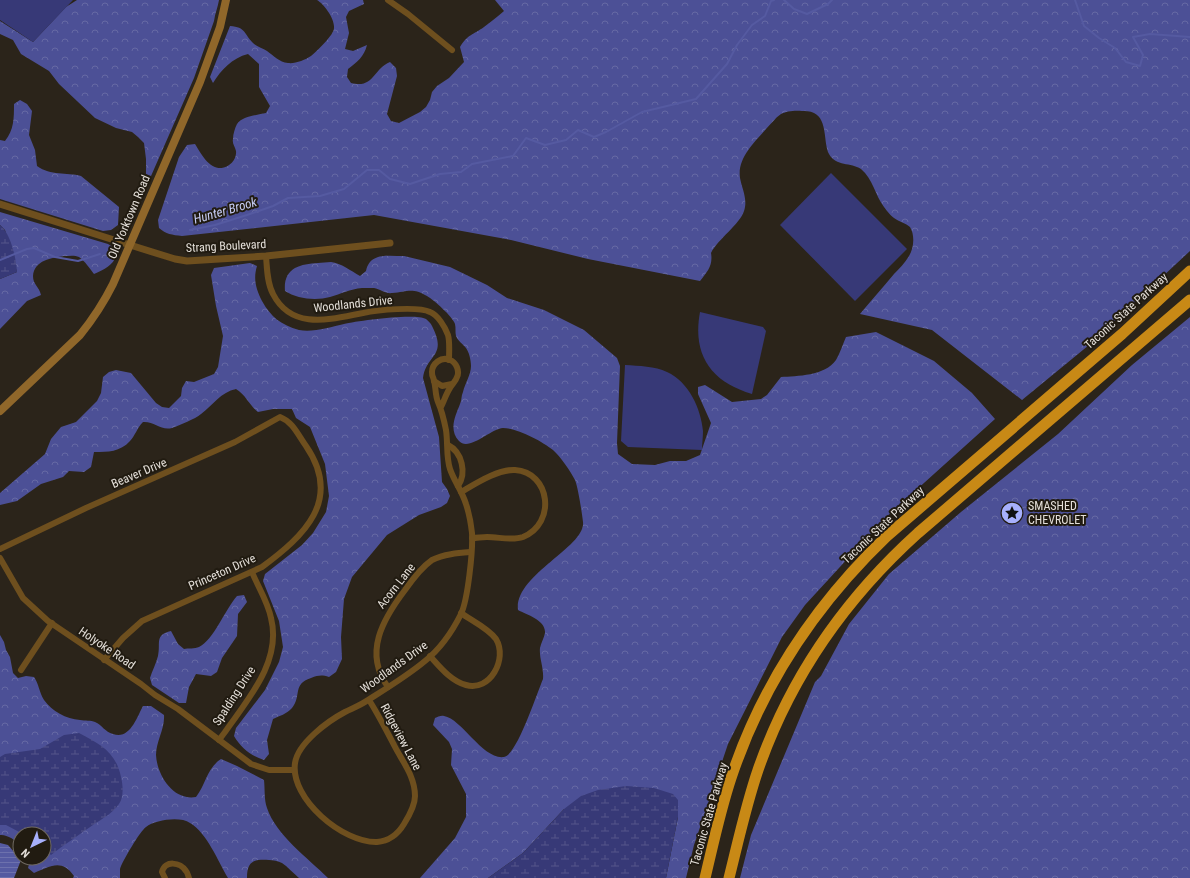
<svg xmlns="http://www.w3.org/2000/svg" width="1190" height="878" viewBox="0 0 1190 878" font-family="'Roboto Condensed',sans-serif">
<defs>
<pattern id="forest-crowns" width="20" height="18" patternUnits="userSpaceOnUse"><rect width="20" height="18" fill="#4c5096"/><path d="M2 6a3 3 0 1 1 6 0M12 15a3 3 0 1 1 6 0" fill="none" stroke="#6669a4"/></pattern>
<pattern id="wetland-marsh" width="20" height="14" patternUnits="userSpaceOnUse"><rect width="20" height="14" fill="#373977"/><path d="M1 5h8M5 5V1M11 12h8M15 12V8" fill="none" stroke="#54558a"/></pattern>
<pattern id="water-rules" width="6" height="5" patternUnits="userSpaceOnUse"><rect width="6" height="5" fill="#555aa1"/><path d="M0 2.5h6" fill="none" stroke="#6d71ad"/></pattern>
</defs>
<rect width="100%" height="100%" fill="#2b241a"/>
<g fill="url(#forest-crowns)">
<path d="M77,0H219C218,7 215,13 214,21L194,78L151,176L146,174V159L144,143L138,137L132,132L116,128L95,118L59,84L49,71L21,54L13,40L0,34V21L33,42L66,7Z"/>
<path d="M317,0H363L364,4L349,11L346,17L349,33L345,49L353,51L367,45C364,57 357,62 348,69L347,77L351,83C374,89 373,69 390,62L396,68L397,76L387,114L391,121L399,123L420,112L426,107L430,100L432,92L437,86L449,78L464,62L460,47C468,34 473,35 484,27C491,22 498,16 504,11L495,0H1190V251L1089,345L1022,400L932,330L860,314C871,301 883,287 894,274C899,269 905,263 909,256C914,248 915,235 910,227C906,223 899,222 894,218C891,216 887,211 884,207C875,195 873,179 861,169C851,162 836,167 829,154C823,142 828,120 814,113C810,111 805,111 802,111C796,110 786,111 781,114C775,118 771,124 766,129C755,142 737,158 740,178C742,189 748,199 744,211C740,224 718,239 711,253C713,265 708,271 700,281L588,259L511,240L374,215L182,236C172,235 166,234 159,228L158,220L179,157L187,145L195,144C201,154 209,169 222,168C230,167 237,159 236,151C235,146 232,144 233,139C233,134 235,128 237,124C242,116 258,115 266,113L270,106L259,87V64L248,54C232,58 221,70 213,83L210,77L230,26C246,27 244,34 253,43C257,47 263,48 267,51C274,56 279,62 288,63C295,64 305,60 311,56C317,51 334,35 334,28C335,19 324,4 317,0Z"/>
<path d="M20,100L27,104L32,111L29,135L35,150L37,166C51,176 66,172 81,176L119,207L118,225L111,230L103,231L0,199V140L5,141C14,130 14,118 14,104Z"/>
<path d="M0,212L108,244L114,248L117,255C112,266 105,269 94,274C90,269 85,261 79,257C75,255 69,256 64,256C52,258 34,260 33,276C33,285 39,286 41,295L27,301L0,329V279L17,272L5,230L0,225Z"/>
<path d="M404,256L450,267L487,285L507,298L544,310L584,330L617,358L620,366L617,443L618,454L632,464L655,465L670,461H686L700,455L711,423L698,394V387L705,385L732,402L761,399L767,395L781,377C797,376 825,376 836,360C840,353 843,344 846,337L876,332L934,361L972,393L995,419L884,519L805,605L782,637L728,744L694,845L686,878H666L678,817L564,809L523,853L488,878H420L455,838L466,817V794L451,765L452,749L449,742L433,725L435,718C438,717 441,715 444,716C462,719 483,760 504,757C517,755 537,693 543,679C544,668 539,658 540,648C541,643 544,638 545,633C546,620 527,615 518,610C514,575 586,547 583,522C582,513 578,487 575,480C571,472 560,456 553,450C542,441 517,428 503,428C490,429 469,452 459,441C448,429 456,415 460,404C462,400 461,396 463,392C465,383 471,375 471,366C471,360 469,352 466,348C463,344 458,341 456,336C455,332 456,328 455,324C453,317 434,300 427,296C412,287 407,292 392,293C386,294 380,289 374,288C370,288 366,288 362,288C350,289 341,294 330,297C316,301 297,299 285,291C283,268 300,264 318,263C322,263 327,262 331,262C341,263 351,271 360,276L366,271C370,252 388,256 404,256Z"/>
<path d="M250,263L257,266C253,279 256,289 262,301C271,317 281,325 299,330C312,333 331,327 344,324C358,321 414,313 426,319C428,321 431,323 432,326C448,357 426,354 423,378L439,437L442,482L447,489L450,496L447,503L441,507L419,515L387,535L352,577L344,599L341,637L342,659L336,672L329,677C322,675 319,675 311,678C292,684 302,696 292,708C287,714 279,716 273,719L267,740L269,754L264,760C251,756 241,748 234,736L236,728L265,690L279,662L283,647L279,621L263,581L265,574L302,545L313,533L326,512L329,496L325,464L310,427L296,418L292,409H273L258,412C249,405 246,395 236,389C221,392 213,405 201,414C195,419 180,425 172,428C161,431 154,421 143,422C137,428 135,436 130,441C120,452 108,452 94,452L91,467L84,472L69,471L63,477L41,484L17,501L0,505V493L45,454L51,439L61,427L76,422L97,401L101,393L103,377L109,372L116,370L131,373L156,403L162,407L169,408L181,396L182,388L186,381L194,382L214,374L218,367L223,336L216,306L211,275L214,268Z"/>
<path d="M1190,317V878H740L751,835L815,682L821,676L849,624L889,574L961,512L1058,434L1132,365Z"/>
<path d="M244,595L247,602L238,614L237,636L222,658L217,672L211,676L196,674L189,687L186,703H179L152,685L150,678C152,671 156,664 158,656C161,643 154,635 171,631L178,644L184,649C188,648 195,649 199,647C213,641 226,608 237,596Z"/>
<path d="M0,635L4,642L6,650L10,657L13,673L18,678L26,676L34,677C39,684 39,692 44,700C52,711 66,719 80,720C85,721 91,720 95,722C102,725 105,732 113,734C130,740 137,717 143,706H151L164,715C165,729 156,741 156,755C157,775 173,801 196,797C206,784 207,768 221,759L237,766L264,780C265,789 264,800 267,808C276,835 308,858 328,878H299C293,873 288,867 282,863C278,861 273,860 269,860C254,859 247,861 247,878H228C218,861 207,833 190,823C180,816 155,820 146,827C140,831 122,862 120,869C120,872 120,875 120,878H73L74,876C61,858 50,867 34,873L28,868L30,861L29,858H44V834H20V845C16,840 6,834 0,835Z"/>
</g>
<g fill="url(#wetland-marsh)">
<path d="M0,225C11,234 16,258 17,272L0,279Z"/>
<path d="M79,733C100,744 116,752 121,777C123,785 124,797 119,804C113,813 102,819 93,825C79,835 65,844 51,855L44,850V834H23L6,825H0V757L5,754L40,749L64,735Z"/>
<path d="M626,786L654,788L673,794L678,800V817L666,878H488L523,853L564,809L581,796L598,790Z"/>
</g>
<g fill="#373977">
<path d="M0,0H73L33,42L0,20Z"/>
<path d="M831,173L907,249L855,301L780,225Z"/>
<path d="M700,312L763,327L766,331L752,394C711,382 692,355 700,312Z"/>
<path d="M625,365C639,366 655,366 667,372C689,382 701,409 703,431C703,437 702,444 702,450L628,447L621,441Z"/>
</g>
<path fill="url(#water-rules)" d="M0,843L8,845L21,860L14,878H0Z"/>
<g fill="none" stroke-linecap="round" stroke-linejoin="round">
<g stroke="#555aa1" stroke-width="2">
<path d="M784,0L794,9L807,14L828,4L832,0"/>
<path d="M1075,0L1084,26L1099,38L1115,48L1126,62L1140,66L1143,55L1133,37L1150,34L1190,37"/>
<path d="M190,230L215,225L247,215L273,206L288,198L320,196L344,189L367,170H379L390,179L410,184L440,174L461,172L472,164L513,156L526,138L545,145L566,140L578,130L594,137L606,132L642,112L696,99L727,64L737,45L752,25L765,16L771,1L774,0"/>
<path d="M0,260L27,249L34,248L55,257L78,261L100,254"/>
</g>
<g stroke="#6e4f1e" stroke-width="6">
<path d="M388,0L408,14L452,50"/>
<path d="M266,256C267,268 267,283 273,294C292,331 331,319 363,313C377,310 418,306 430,312C438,315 445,327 448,335C450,342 449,352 449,360"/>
<path d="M434,381L442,386L452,384"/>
<path d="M448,445C462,452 467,473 458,486"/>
<path d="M461,492C475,484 498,469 515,470C550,472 557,523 523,537C512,541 499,537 487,537C482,537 477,538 472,538"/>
<path d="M0,549L86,508L235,442L280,417C293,422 298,435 306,446C343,500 304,536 262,567L142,621L123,638L104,660"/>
<path d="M0,558L23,598L48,621L141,684L155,695L178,709L251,764L269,770H294"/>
<path d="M430,656C440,667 451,681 466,685C490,692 508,659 496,639C488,628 472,621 461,613"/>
<path d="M21,670L52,623"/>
<path d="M388,687C363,653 383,619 405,590C412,580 422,567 432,560C444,554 458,553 471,552"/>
<path d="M369,700C378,714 386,730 394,745C402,761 415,776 415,796C415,806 409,816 404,824C398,834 390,841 377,842C343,843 290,799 295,763C298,743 328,721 345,712C353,708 361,705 368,700C387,688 407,676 425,661C440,649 452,632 461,614C468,599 473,550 472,533C471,524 469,513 466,504C462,491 454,481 450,469C446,457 448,443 446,430C444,420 442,411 438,402C435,395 436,387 434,381C433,375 432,378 432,372C432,364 441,356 450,360C456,362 460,371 457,377C456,381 452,384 450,388C446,394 444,401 441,407"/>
<path d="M219,740L225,732C248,699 282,661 271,618C268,602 258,587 252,572"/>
<path d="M165,878L162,872C165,860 180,862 186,871C188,873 188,876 189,878"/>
</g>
<path stroke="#6e4f1e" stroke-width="7" d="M0,204L130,245L175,259L187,261L266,256L390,243"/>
<path stroke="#90672a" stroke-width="8" d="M0,411L80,335C93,319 104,302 113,284L200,82L220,27L226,0"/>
<g stroke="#c88916" stroke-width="11">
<path d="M705,878C713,845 720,811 731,778C762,685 817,603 887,536L1122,334L1190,271"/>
<path d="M729,878C738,842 746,805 758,770C790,678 846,598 918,533L1190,300"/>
</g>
</g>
<defs>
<g id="sight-disc" transform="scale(1.15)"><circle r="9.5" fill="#a7b0fc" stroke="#211b11"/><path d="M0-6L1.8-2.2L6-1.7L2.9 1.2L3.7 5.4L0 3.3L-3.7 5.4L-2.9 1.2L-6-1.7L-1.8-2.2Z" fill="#111"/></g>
</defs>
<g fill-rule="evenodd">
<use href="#sight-disc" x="1012" y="513"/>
</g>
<g text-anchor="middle" stroke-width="4" stroke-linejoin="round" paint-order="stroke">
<g font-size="12" fill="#e4dfd9" stroke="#211b11">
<text transform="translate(129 217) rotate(-67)" y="4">Old Yorktown Road</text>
<text transform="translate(226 246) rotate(-3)" y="4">Strang Boulevard</text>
<text transform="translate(353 304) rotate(-6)" y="4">Woodlands Drive</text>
<text transform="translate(1126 311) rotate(-42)" y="4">Taconic State Parkway</text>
<text transform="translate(139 473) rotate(-23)" y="4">Beaver Drive</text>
<text transform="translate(883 525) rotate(-43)" y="4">Taconic State Parkway</text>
<text transform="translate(222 572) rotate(-24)" y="4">Princeton Drive</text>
<text transform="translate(396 586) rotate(-52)" y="4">Acorn Lane</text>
<text transform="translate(107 648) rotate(34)" y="4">Holyoke Road</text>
<text transform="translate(394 667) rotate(-36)" y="4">Woodlands Drive</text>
<text transform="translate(234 696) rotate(-57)" y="4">Spalding Drive</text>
<text transform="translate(401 737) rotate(62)" y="4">Ridgeview Lane</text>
<text transform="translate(709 814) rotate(-74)" y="4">Taconic State Parkway</text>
</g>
<g font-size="12" fill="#e4dfd9" stroke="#211b11" text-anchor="start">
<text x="1028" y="510">SMASHED<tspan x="1028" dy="14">CHEVROLET</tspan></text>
</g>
<g font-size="13" font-style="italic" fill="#c7cdf5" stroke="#211b11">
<text transform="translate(225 210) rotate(-16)" y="5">Hunter Brook</text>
</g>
</g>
<g transform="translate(32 846) rotate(223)"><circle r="19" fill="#211b11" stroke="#6f6961"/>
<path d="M0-3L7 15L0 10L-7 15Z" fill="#a7b0fc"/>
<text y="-6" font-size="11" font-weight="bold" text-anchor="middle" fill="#e4dfd9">N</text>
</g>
</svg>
